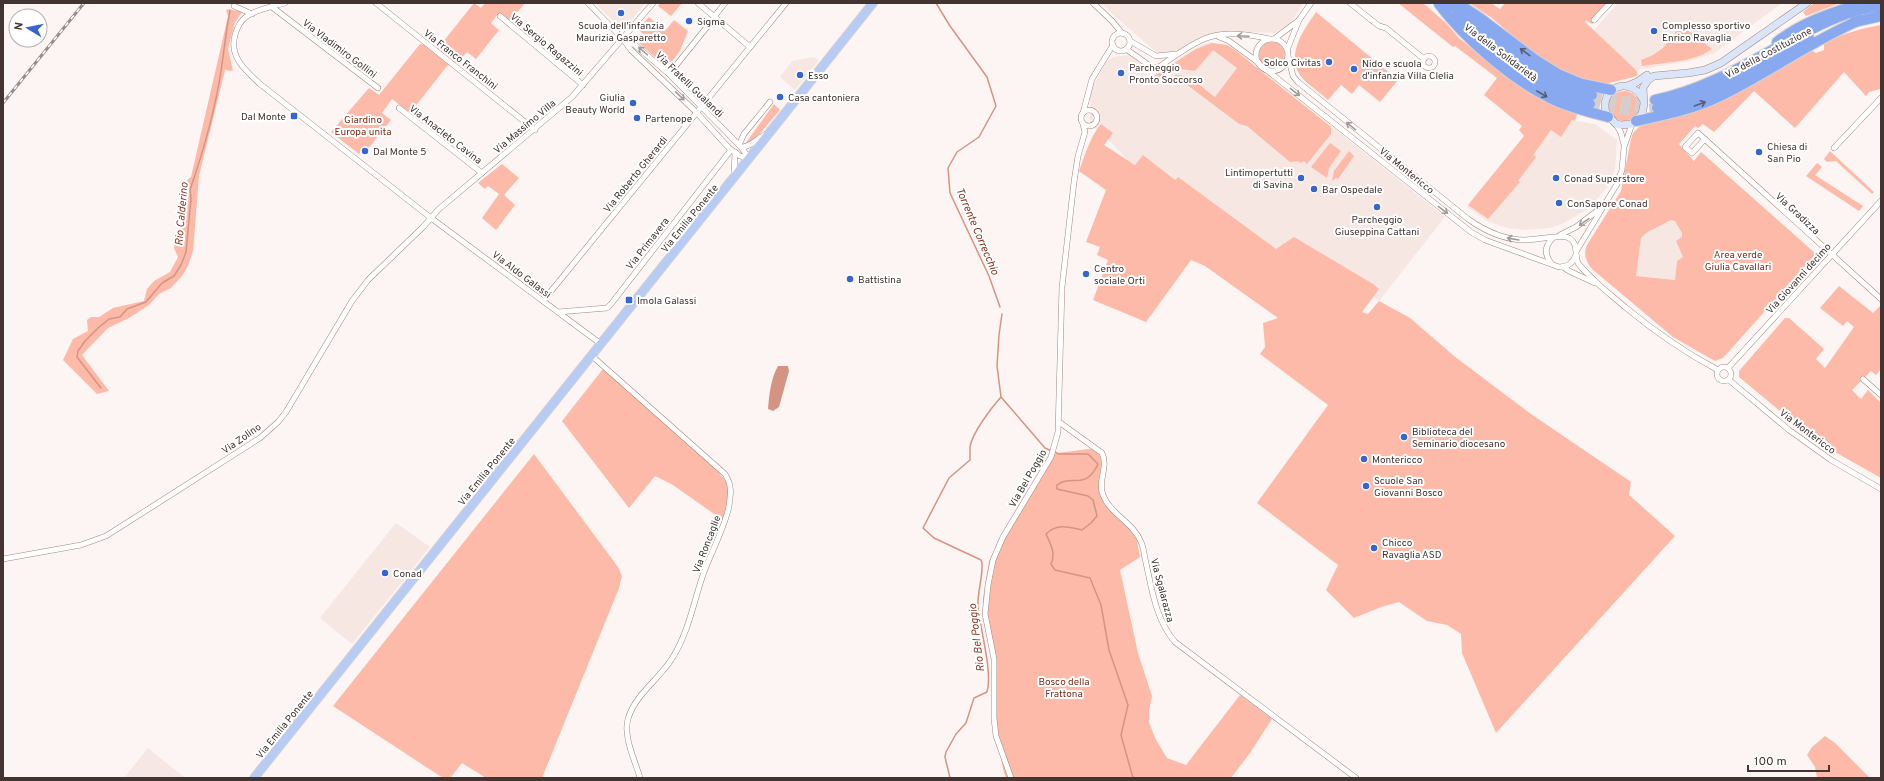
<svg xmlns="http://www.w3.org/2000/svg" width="1884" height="781" viewBox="0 0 1884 781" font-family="Overpass,sans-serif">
<rect width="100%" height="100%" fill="#fcf5f3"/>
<g fill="#f7e7e2">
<path d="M595,3H645L628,24L622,26L615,23Z"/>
<path d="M1100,3H1303L1290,24L1275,33L1228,31L1200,38L1177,52L1157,53Z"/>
<path d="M1618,3H1782L1713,54L1690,61L1636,70L1593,31Z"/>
<path d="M1210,42L1231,46L1445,217L1379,301L1308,246L1287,271L1162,178L1131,162L1090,123V91L1106,63L1113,57L1129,55L1139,62L1142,73L1153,75L1199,46Z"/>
<path d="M814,57L819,60L795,90L780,77L792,61Z"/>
<path d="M1557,118L1595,124L1617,140L1615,170L1608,186L1588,209L1562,224L1550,228L1525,230L1507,228L1487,221L1467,207L1501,165Z"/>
<path d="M1671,220H1675L1682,233V237L1676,241L1683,257L1677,261L1675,280L1636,276L1641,238L1646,233Z"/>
<path d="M396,523L430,547L352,644L320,618Z"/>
<path d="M148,748L185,778H124Z"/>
</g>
<g fill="#fdbaa8" fill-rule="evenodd">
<path d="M474,3L481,8L485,3H525L510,21L499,13L491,23L499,30L476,59L467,52L457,63L447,66L410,113L392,99L382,113L391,120L367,150L364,148L359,154L331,132L369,88L379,95L420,44L439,47Z"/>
<path d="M660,3H682L671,16L658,6Z"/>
<path d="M1398,3H1423L1447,24L1459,38L1508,77L1540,98L1577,114L1575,121L1572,120L1561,137L1551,130L1533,155L1536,157L1518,181L1520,182L1488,219L1468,205L1524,136L1519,130L1522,126L1484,95L1497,78L1455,46L1453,47Z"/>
<path d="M1469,3H1491L1500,9L1505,3H1612L1592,24L1586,20L1585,22L1636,70L1638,75L1634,77L1609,83H1588L1553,67L1522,44L1492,18Z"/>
<path d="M1814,3H1840L1806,16L1803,12Z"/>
<path d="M229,9L242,12L235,22L228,49L233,71L225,70L199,176L193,251L188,266L182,276L171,288L159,294L149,305L129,318L108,328L82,355L109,391L97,394L63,360L73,339L88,331L87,320L91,317H99L113,308L144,301L147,289L154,281L170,272L178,257L174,248L175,238L180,232L181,217L187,207V201L179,195L180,186L191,177L228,16L226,10Z"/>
<path d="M1316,12L1398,80L1380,102L1359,85L1352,94L1341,85L1328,100C1321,93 1311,87 1304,80C1283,58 1303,31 1316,12Z"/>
<path d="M649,17L665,31L674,20L688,31L680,51L667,68L639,43L644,35L638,29Z"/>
<path d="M1681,25L1712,49C1693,63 1664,62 1642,66L1641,60L1653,55L1663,48Z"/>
<path d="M1881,25L1880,89L1869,92L1866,96L1844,72L1795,128L1754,91L1714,132L1703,124L1698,128L1695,126L1679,144L1694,161L1701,152L1816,254L1723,358L1715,361L1673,337L1592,269C1586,261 1583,255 1587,245L1621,191L1631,139L1633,133L1641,125L1747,87L1798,59L1811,50L1816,53L1824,50V44C1842,33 1861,29 1881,25ZM1671,220L1675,221L1682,233V237L1676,241L1683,257L1677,261L1675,280L1636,276L1641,238L1646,233Z"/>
<circle cx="1272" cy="55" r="13"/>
<path d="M1212,43L1227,45L1236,51L1331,127V134L1307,164L1304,161L1300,163L1298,161L1290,162L1247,126L1239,124L1174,75C1191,74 1202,88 1215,97L1237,68L1213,50L1195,71L1174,68L1167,70L1154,82L1151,78L1196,49Z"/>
<circle cx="1624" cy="106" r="15"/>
<path d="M774,104L780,110L756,138L745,144Z"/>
<path d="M1101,124L1113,133L1104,145L1135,165L1143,155L1175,180L1178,177L1276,249L1294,237L1373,284L1379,289L1362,312L1368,314L1379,301L1410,318L1454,356L1531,414L1631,482L1629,495L1675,536L1496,733L1462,653L1461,634L1447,625L1427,621L1399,602L1381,607L1354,618L1326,590L1338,565L1257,503L1328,405L1260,354L1265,347L1263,323L1278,318L1205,266L1191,260L1146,322L1093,300L1108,260L1097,255L1100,247L1086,242L1106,190L1079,171C1085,155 1090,137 1101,124Z"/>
<path d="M1330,143L1341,151L1329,168L1327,178L1311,167Z"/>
<path d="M1349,151L1354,156L1338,179L1336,178L1332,181L1334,171Z"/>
<path d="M1830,151L1874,192L1872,194L1836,161L1827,162L1824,159Z"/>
<path d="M1817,163L1822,167L1815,175L1863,206L1859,211L1806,176Z"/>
<path d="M502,164L519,178L504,195L515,205L496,230L482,218L499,194L488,186L485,189L478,183Z"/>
<path d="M1839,286L1873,313L1881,305V369L1876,375L1871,371L1852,390L1861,399L1868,390L1881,403V478L1835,452L1797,425L1739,377V371L1785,318H1789L1824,349L1816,359L1825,368L1854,327L1847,321L1843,326L1820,308Z"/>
<path d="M603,369L705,456L730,486L724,521L673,485L655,476L629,508L562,421Z"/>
<path d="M1096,448L1105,459L1103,484L1105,494L1113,508L1135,530L1140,557L1120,570L1138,653L1152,696L1149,711V722L1155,738L1167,758L1186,765L1240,695L1272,719L1250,753L1231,778H1006L1004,773L991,711L992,668L991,652L984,620L983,598L989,561L1048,457L1058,453Z"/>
<path d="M534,454L618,567L622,576L619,588L542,778H486L462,763L450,778H443L333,706Z"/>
<path d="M1825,736L1835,743L1870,778H1817L1815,767L1807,755L1812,747Z"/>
</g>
<path fill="#d59483" d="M778,366H788L789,371L779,407L773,411L768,409C769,395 771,378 778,366Z"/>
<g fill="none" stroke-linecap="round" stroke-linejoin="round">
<g stroke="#d59483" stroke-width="1.5">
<path d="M936,3L950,26L987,77L996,106L979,137L957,152L948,168L950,193L989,276L1000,307"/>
<path d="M1002,314L999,335L997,366L1001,397L1045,448L1059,454H1088L1098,464C1085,492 1072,473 1057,485V489L1088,496L1093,500L1097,516L1091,523L1082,530C1068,527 1057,523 1046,534C1051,545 1056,554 1051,564L1055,570L1090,578L1101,605L1109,650L1128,705L1121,735L1133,778"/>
<path d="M101,388L77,357L78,351L85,341L98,328L109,319L120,317L127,309L146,302L162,283L174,276L181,265L186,252L191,199L190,190C203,152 215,111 221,71C224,51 226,31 230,11"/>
<path d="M950,778L945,757L946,752L956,734L966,723L974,698L987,692C993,672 980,629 978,607C977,592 983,578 982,563L981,560L934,538L923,528L949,478L970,460C970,455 970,451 970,447C972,433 992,407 1001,397"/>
</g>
<g stroke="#d7cecc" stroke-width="10" stroke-dasharray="10 5" stroke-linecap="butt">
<path d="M1592,95C1618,102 1629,103 1655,100"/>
<path d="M1590,104C1617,111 1630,111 1657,108"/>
</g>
<g stroke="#a4867e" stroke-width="6">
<g id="street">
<path d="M285,3C275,6 254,10 246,17C240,21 237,28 235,35C229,57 245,70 260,84L431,218L601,344"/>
<path d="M376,3L535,130"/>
<path d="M588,3L623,39L631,50L696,112L729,148L740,156L749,158"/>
<path d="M698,3L750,47"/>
<path d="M1093,3L1112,21L1122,33"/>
<path d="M1350,3L1379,26L1386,28L1424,59"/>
<path d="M234,6L252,14"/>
<path d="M272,7L378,88"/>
<path d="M500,16L583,85"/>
<path d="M714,17L725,3"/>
<path d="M1594,20L1610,3"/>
<circle cx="1121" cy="42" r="9"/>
<path d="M1219,37L1229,41L1259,63"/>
<path d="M1274,39L1298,21"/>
<circle cx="1272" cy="55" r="16"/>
<path d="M624,40L635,45L669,74L741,147L749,158"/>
<path d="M1130,41L1156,56L1176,54"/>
<path d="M1126,49L1153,68L1159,67C1173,57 1188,46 1204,39C1222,31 1250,34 1269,39"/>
<path d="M1287,50L1299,20L1311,3"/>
<path d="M1288,56L1293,76L1298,82L1468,219C1485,231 1504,240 1525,240C1535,240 1563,234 1569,238C1579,244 1574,254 1578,263C1582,269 1589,275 1595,281C1604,290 1615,298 1625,307C1654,331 1684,352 1718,370"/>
<circle cx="1429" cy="62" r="6"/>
<path d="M1264,68L1471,232L1485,240L1559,267C1567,267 1573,263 1576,255"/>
<path d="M669,74L715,17"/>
<path d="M399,108L482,173"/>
<circle cx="1089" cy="118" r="8"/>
<path d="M1083,113L1092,79L1113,45"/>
<path d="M1616,124L1621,133L1624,145"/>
<path d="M1705,139L1692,153L1685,147L1698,133L1881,299"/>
<path d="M739,145L744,134L770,102"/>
<path d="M741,147C753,147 757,136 768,134"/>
<path d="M1834,148L1881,98"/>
<path d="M734,175L735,152"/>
<path d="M1560,235L1576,227L1601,208"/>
<path d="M1577,250L1617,184L1622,170L1624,147L1632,124"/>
<path d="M1551,263C1544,254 1545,246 1552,239"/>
<path d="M1563,267L1569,271L1595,283"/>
<path d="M543,301L786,3"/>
<path d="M558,312L607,308L611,304L731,150"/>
<path d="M592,356L725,474C732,485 731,493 729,506C726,524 711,553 704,572C694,600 689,631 673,657C660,679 635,694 628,719C623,737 635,760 640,778"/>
<circle cx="1724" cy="374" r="7"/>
<path d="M1728,368L1881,201"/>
<path d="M1863,379L1881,395"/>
<path d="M1729,380L1789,430L1831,460L1881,489"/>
<path d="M1059,422L1102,453C1109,467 1097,481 1103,495C1110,514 1134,523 1141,542C1144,548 1144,556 1146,563C1152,590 1156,620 1175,642L1356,778"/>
<path d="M3,559L81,545L106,536L260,438L278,422L286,412L352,301L368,280L423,227L439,209L572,97L653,3"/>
<path d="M1011,778L996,736L994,718V659L985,614L988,585L993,560L1003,537L1051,457L1058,432L1062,287L1074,182L1078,156L1085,132L1083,124"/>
</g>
</g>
<g stroke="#a4867e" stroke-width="8">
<g id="secondary">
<path d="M1627,86L1637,82L1647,75"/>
<path d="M1643,99C1630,75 1599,87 1606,113L1616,124L1621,125L1632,124L1642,114L1644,104L1643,88L1648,80L1654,76L1688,73L1705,70L1721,63L1807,3"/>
</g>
</g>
<g stroke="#d5d2d2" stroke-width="10">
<path id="primary" d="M254,778L873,3"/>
</g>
<g stroke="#d5d2d2" stroke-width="12">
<g id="highway">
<path d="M1449,3C1483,31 1518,62 1558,82C1568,88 1581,91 1592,95"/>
<path d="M1457,3L1480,18L1537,61L1558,74L1582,84L1611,90"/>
<path d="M1439,4C1465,39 1512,79 1550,98C1568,107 1589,112 1608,117"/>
<path d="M1455,17C1488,44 1521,76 1561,93C1570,98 1581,100 1590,104"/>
<path d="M1854,22L1881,16"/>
<path d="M1777,42C1804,21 1830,14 1862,3"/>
<path d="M1655,100C1708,89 1751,61 1798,36C1823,23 1852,8 1881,7"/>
<path d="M1657,108C1713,98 1761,66 1809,38"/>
<path d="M1636,121C1664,115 1694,109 1720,96C1768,73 1811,41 1860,20"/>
</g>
</g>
<use href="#street" stroke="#fff" stroke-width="5"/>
<use href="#secondary" stroke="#dbe5fa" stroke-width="7"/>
<use href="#primary" stroke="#b8cbf5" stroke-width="8"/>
<use href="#highway" stroke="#88a9ef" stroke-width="10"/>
<g stroke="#968c89" stroke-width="3">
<path id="rail" d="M3,103L84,3"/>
</g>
<use href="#rail" stroke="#fff" stroke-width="1.5" stroke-dasharray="4.5" stroke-linecap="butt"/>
</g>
<defs><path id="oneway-shaft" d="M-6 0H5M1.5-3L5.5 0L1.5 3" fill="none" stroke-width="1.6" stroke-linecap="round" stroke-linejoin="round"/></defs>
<g stroke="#a09a98">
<use href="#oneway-shaft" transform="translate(1243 36) rotate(-177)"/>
<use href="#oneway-shaft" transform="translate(643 51) rotate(-138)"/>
<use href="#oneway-shaft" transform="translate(1295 92) rotate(38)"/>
<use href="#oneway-shaft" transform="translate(680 96) rotate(44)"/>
<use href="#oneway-shaft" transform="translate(1351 126) rotate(-141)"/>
<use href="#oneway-shaft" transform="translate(1443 210) rotate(37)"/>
<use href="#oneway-shaft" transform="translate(1584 222) rotate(145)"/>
<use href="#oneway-shaft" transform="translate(1513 239) rotate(-170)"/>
</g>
<g stroke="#5a5d74">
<use href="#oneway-shaft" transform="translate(1525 52) rotate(-143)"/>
<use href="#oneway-shaft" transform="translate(1542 94) rotate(30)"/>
<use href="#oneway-shaft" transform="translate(1700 104) rotate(-20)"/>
</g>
<g fill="#3664d3" stroke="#fff" stroke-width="1.5">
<circle cx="621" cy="13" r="4"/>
<circle cx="689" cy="21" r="4"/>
<circle cx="1654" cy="31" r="4"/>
<circle cx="1329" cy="62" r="4"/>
<circle cx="1354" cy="69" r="4"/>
<circle cx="1121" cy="73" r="4"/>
<circle cx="800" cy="75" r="4"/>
<circle cx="780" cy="97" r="4"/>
<circle cx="633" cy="103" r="4"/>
<rect x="290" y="112" width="8" height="8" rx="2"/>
<circle cx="637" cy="118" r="4"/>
<circle cx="365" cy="151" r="4"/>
<circle cx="1759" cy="152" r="4"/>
<circle cx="1301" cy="178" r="4"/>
<circle cx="1556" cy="178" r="4"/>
<circle cx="1314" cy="189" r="4"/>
<circle cx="1559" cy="203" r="4"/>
<circle cx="1377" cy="207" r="4"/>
<circle cx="1086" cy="274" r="4"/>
<circle cx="850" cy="279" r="4"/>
<rect x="625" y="296" width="8" height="8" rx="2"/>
<circle cx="1404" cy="437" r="4"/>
<circle cx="1364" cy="459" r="4"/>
<circle cx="1366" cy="486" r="4"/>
<circle cx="1374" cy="548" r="4"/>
<circle cx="385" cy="573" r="4"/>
</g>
<g text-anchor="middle" stroke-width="4" stroke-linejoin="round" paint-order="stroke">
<g font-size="10" fill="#413431" stroke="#fff" text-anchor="start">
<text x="697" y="25">Sigma</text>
<text x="621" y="29" text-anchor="middle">Scuola dell'infanzia<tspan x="621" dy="12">Maurizia Gasparetto</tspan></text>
<text x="1662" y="29">Complesso sportivo<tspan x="1662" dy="12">Enrico Ravaglia</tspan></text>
<text x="1321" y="66" text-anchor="end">Solco Civitas</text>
<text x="1362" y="67">Nido e scuola<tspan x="1362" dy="12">d'infanzia Villa Clelia</tspan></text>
<text x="1129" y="71">Parcheggio<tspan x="1129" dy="12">Pronto Soccorso</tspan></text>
<text x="808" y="79">Esso</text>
<text x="625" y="101" text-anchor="end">Giulia<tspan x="625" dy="12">Beauty World</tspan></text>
<text x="788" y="101">Casa cantoniera</text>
<text x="286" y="120" text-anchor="end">Dal Monte</text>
<text x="645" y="122">Partenope</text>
<text x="1767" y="150">Chiesa di<tspan x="1767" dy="12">San Pio</tspan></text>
<text x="373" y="155">Dal Monte 5</text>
<text x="1293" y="176" text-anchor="end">Lintimopertutti<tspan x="1293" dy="12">di Savina</tspan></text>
<text x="1564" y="182">Conad Superstore</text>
<text x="1322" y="193">Bar Ospedale</text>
<text x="1567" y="207">ConSapore Conad</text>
<text x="1377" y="223" text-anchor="middle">Parcheggio<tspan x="1377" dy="12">Giuseppina Cattani</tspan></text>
<text x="1094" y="272">Centro<tspan x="1094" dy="12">sociale Orti</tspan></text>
<text x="858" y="283">Battistina</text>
<text x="637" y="304">Imola Galassi</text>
<text x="1412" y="435">Biblioteca del<tspan x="1412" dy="12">Seminario diocesano</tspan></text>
<text x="1372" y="463">Montericco</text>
<text x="1374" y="484">Scuole San<tspan x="1374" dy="12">Giovanni Bosco</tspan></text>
<text x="1382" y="546">Chicco<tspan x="1382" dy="12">Ravaglia ASD</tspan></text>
<text x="393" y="577">Conad</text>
</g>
<g font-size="10" fill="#413431" stroke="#fff">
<text transform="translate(547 44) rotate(40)" y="4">Via Sergio Ragazzini</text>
<text transform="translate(340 48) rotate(37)" y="4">Via Vladimiro Gollini</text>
<text transform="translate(1501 52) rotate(37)" y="4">Via della Solidarietà</text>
<text transform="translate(1768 52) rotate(-28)" y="4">Via della Costituzione</text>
<text transform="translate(461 59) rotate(38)" y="4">Via Franco Franchini</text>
<text transform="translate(690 84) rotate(44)" y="4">Via Fratelli Gualandi</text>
<text transform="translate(524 126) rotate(-40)" y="4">Via Massimo Villa</text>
<text transform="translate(446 134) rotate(38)" y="4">Via Anacleto Cavina</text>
<text transform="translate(1407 170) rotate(39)" y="4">Via Montericco</text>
<text transform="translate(635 174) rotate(-51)" y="4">Via Roberto Gherardi</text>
<text transform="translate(1798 213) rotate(43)" y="4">Via Gradizza</text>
<text transform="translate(689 218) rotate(-51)" y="4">Via Emilia Ponente</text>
<text transform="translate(647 243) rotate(-52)" y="4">Via Primavera</text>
<text transform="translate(522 274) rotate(37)" y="4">Via Aldo Galassi</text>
<text transform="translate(1798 278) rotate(-48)" y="4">Via Giovanni decimo</text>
<text transform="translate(1808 431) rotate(37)" y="4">Via Montericco</text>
<text transform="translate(241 438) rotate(-35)" y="4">Via Zolino</text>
<text transform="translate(486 471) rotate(-51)" y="4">Via Emilia Ponente</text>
<text transform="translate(1027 478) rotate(-60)" y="4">Via Bel Poggio</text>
<text transform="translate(706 544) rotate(-69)" y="4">Via Roncaglie</text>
<text transform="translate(1163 590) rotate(75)" y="4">Via Sgalarazza</text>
<text transform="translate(284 724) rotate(-51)" y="4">Via Emilia Ponente</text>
</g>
<g font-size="10" fill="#7b2e1b" stroke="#fff">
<text x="363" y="123">Giardino<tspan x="363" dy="12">Europa unita</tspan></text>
<text x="1738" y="258">Area verde<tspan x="1738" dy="12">Giulia Cavallari</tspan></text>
<text x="1064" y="685">Bosco della<tspan x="1064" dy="12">Frattona</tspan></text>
</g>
<g font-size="11" font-style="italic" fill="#873825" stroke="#fff">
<text transform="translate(181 214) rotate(-85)" y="4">Rio Calderino</text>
<text transform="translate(978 231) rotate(67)" y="4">Torrente Correcchio</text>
<text transform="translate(976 638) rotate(-97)" y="4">Rio Bel Poggio</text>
</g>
</g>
<rect width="1884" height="781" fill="none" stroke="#413431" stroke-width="8"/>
<g transform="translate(28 28) rotate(280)"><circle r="19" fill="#ffffff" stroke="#b3aead"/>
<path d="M0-3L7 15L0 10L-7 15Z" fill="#3664d3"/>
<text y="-6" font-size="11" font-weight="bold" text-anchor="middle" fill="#413431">N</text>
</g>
<path d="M1748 765v6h81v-6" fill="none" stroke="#413431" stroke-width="2"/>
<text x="1754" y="765" font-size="12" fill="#413431" stroke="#ffffff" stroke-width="3" paint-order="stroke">100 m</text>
</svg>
